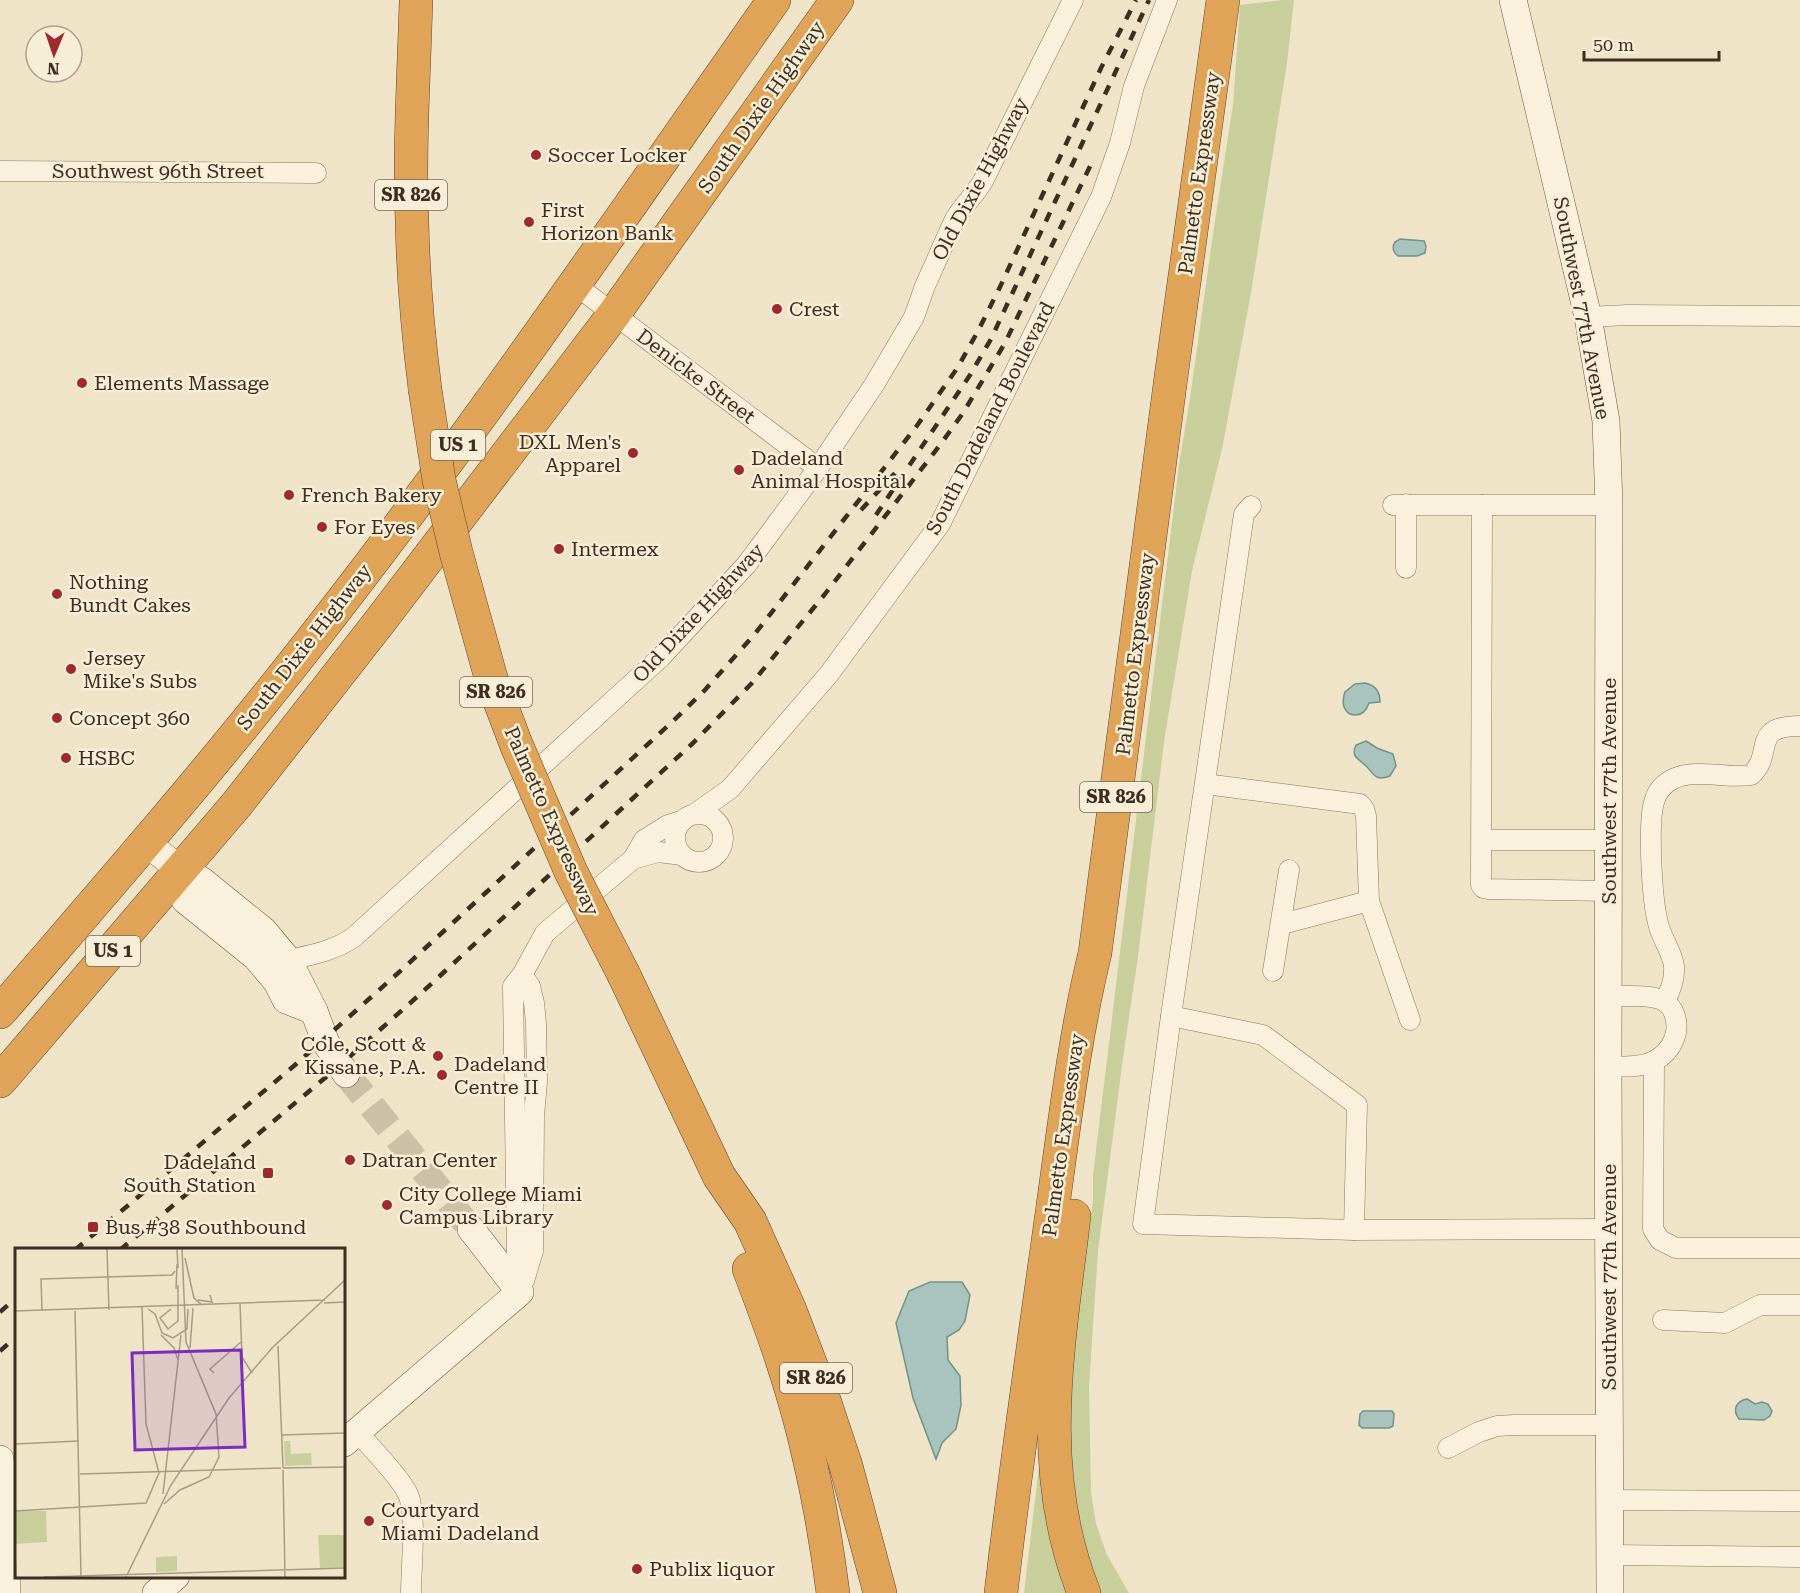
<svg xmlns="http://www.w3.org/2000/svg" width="1800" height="1593" viewBox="0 0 1800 1593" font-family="'Roboto Serif',serif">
<rect width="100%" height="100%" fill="#f0e4c8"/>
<g fill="#c9cf9b">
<path d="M1282,0H1294L1287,63L1251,293L1222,449L1192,571L1164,742L1138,957L1124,1051L1098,1251L1089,1387L1091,1492L1096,1524L1107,1555L1129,1593H1098L1087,1565L1068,1453L1076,1325L1093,1200V1175L1179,465L1190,398L1214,227L1233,105L1240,5Z"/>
<path d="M1040,1458L1047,1525L1069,1593H1024Z"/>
</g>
<g fill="#a9c4bc" stroke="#6f938a" stroke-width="1.5">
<path d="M1400,239L1424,241L1426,246L1425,253L1417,256H1398C1393,252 1392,247 1395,242Z"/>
<path d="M1365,683C1375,685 1380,692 1380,702L1369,703C1366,712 1360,717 1350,714C1342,709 1342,701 1345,692L1355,684Z"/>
<path d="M1366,741L1377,748L1393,754L1396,766L1390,776C1374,782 1374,773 1365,765C1357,758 1351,756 1356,745Z"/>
<path d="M930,1282H962L970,1295L965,1321L959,1330L947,1337L948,1360L960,1376L961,1405L956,1429L942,1443L936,1459L913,1398L896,1323L909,1291Z"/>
<path d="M1747,1399L1755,1404L1762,1402L1768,1404L1772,1411L1770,1416L1764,1420L1739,1419C1732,1410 1736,1401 1747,1399Z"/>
<path d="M1363,1411H1392L1394,1414L1393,1426L1389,1428H1362L1359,1425L1360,1414Z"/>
</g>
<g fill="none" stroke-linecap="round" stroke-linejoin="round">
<path stroke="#ccc0a6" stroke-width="27" stroke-dasharray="27 14" stroke-linecap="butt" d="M346,1074L471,1229"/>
<g stroke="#8d765c" stroke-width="21">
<g id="street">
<path d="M0,171L316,173"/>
<path d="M574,284L818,468"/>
<path d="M1588,317L1627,315L1800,316"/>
<path d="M1393,505H1609"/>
<path d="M1482,505L1481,885L1483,888L1488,889L1609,891"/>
<path d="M1251,506L1244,514L1171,1016L1143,1224L1354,1230L1609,1229"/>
<path d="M1406,568V504"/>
<path d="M1205,784L1360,804L1364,809L1366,816L1369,901L1410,1020"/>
<path d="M696,813L730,789L829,674L940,524L1101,197L1120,143L1134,86L1167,0"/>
<circle cx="699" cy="838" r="24"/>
<path d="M1482,840H1609"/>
<path d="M633,859L658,852L682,855"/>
<path d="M1282,924L1369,901"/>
<path d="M288,960C311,955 334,951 354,937L661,657L747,564L818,468L874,385L914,317L925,286L954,221C962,206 975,195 983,181L1073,0"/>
<path d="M1273,971L1289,870"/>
<path d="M522,975L530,986L534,1003L536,1023L537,1082L534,1115L533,1251L524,1281"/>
<path d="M1665,1001C1671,990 1675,979 1674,966C1672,951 1661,938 1658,923C1652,900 1647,820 1655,799C1658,790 1665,783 1673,779C1695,768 1727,779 1751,775C1775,754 1749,726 1800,726"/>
<path d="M1171,1016L1263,1035L1357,1105L1354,1230"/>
<path d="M1654,1061L1653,1229L1660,1240L1676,1248H1800"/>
<path d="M1608,1067C1623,1066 1640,1068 1654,1061C1673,1051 1682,1030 1673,1011C1670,1005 1666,1001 1659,999C1644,994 1624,997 1608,996"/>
<path d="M520,1292L517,1253L513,986L522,975L545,933L633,859L644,840L668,825L681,821"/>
<path d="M1663,1320L1725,1323L1760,1305H1800"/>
<path d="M357,1432C371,1447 400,1477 408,1494C417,1514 411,1569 411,1593"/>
<path d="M1448,1448L1479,1432L1497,1426L1514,1425H1609"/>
<path d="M1609,1500L1800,1501"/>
<path d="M1610,1555L1800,1557"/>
</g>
</g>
<g stroke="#6f573f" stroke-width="28">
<g id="secondary">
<path d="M1513,0L1588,317L1606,421L1609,505L1608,1067L1610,1593"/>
<path d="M146,843L181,870L201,880L264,931L288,960L314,1011L326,1043L346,1074"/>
<path d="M181,870L185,900L256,957L277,982L286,1000L314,1011"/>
<path d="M344,1443L520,1292L471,1229"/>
<path d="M0,1459L7,1515V1593"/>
<path d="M156,1593L176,1576"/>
</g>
</g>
<g stroke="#5b4430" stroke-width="34">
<g id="highway">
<path d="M416,0C414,73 409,147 412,220C413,277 418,333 425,389"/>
<path d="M624,975L719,1176L750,1221L790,1310L822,1394L846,1466L880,1593"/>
<path d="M0,1012C92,905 185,799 273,689C451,467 611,232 774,0"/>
<path d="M0,1081L237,804L381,620L614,314L837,0"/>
<path d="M1074,1216C1059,1345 1034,1468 1084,1593"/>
<path d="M749,1269C772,1329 794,1390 808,1453C819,1499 827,1546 833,1593"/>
<path d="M1001,1593C1015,1471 1033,1349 1050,1227C1063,1136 1073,1043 1095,953L1171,377L1223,0"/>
</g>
</g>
<use href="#street" stroke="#faf1dc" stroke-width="20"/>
<use href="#secondary" stroke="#faf1dc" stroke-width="27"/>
<use href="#highway" stroke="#e0a458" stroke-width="33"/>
<g stroke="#3d2e20" stroke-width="4.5" stroke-dasharray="10 10" stroke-linecap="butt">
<path d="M861,510L896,472"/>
<path d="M876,515L970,375L991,339L1149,0"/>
<path d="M75,1250L295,1065L397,974L672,722L704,691L754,635L916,427L958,367L978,331L1000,287L1101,68L1136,0"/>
<path d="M120,1250L338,1067L418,996L693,743L752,683L825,594L940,445L963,413L1005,343L1093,160"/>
<path d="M0,1312L16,1298"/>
<path d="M0,1351L16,1337"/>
</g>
<g stroke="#5b4430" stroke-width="34" stroke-linecap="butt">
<path id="highway-bridge" d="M425,389L439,480L456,552L491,678L516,744L571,872L624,975"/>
</g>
<use href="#highway-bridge" stroke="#e0a458" stroke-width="33"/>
</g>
<g fill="#9e2a2b" stroke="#f7eed8" stroke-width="2">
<circle cx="536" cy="155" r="6"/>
<circle cx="529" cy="222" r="6"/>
<circle cx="777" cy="309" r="6"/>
<circle cx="82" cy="383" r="6"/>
<circle cx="633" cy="453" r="6"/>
<circle cx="739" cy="470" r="6"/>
<circle cx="289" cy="495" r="6"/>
<circle cx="322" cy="527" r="6"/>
<circle cx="559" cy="549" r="6"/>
<circle cx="57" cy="594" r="6"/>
<circle cx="71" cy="669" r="6"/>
<circle cx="57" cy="718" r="6"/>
<circle cx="66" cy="758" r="6"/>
<circle cx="438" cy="1056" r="6"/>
<circle cx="442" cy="1075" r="6"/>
<circle cx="350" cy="1160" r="6"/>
<rect x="262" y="1167" width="12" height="12" rx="3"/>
<circle cx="387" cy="1205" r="6"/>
<rect x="87" y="1221" width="12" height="12" rx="3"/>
<circle cx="369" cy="1521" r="6"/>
<circle cx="637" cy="1569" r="6"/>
</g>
<g text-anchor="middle" stroke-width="5" stroke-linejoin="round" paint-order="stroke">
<g fill="#f7eed8" stroke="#756857" stroke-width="1.5">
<rect x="375" y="180" width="72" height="30" rx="4.5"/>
<rect x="431" y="430" width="54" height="30" rx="4.5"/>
<rect x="460" y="677" width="72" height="30" rx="4.5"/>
<rect x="1080" y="782" width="72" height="30" rx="4.5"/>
<rect x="86" y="936" width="54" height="30" rx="4.5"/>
<rect x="780" y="1363" width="72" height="30" rx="4.5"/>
</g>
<g font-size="18" font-weight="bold" fill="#3d2e20">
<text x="411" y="201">SR 826</text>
<text x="458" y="451">US 1</text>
<text x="496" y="698">SR 826</text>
<text x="1116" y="803">SR 826</text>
<text x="113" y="957">US 1</text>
<text x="816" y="1384">SR 826</text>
</g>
<g font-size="20" fill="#3d2e20" stroke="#f7eed8">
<text transform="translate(761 107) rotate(-55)" y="7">South Dixie Highway</text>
<text x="158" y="178">Southwest 96th Street</text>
<text transform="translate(1199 173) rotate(-82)" y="7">Palmetto Expressway</text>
<text transform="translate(980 179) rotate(-62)" y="7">Old Dixie Highway</text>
<text transform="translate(1582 308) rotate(79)" y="7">Southwest 77th Avenue</text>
<text transform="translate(696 376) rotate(37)" y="7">Denicke Street</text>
<text transform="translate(990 418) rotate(-63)" y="7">South Dadeland Boulevard</text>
<text transform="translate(698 613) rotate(-47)" y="7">Old Dixie Highway</text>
<text transform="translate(304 647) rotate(-52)" y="7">South Dixie Highway</text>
<text transform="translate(1135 654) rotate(-83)" y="7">Palmetto Expressway</text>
<text transform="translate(1609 791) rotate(-90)" y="7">Southwest 77th Avenue</text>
<text transform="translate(552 821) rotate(66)" y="7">Palmetto Expressway</text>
<text transform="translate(1063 1135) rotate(-82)" y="7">Palmetto Expressway</text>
<text transform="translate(1609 1277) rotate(-90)" y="7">Southwest 77th Avenue</text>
</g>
<g font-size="20" fill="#3d2e20" stroke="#f7eed8" text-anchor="start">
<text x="548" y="162">Soccer Locker</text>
<text x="541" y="217">First<tspan x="541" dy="23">Horizon Bank</tspan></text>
<text x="789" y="316">Crest</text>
<text x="94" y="390">Elements Massage</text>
<text x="621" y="449" text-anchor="end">DXL Men's<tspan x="621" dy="23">Apparel</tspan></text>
<text x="751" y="465">Dadeland<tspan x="751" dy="23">Animal Hospital</tspan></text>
<text x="301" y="502">French Bakery</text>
<text x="334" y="534">For Eyes</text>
<text x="571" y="556">Intermex</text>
<text x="69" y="589">Nothing<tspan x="69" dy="23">Bundt Cakes</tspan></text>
<text x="83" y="665">Jersey<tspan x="83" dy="23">Mike's Subs</tspan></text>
<text x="69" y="725">Concept 360</text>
<text x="78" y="765">HSBC</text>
<text x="426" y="1051" text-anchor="end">Cole, Scott &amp;<tspan x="426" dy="23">Kissane, P.A.</tspan></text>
<text x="454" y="1071">Dadeland<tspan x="454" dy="23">Centre II</tspan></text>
<text x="362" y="1167">Datran Center</text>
<text x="256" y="1169" text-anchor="end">Dadeland<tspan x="256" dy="23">South Station</tspan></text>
<text x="399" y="1201">City College Miami<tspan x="399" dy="23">Campus Library</tspan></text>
<text x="105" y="1234">Bus #38 Southbound</text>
<text x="381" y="1517">Courtyard<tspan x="381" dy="23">Miami Dadeland</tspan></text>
<text x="649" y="1576">Publix liquor</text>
</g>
</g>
<g transform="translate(15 1248)">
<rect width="330" height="330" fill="#f0e4c8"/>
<path d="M269,193H275L276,206L296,205L297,217L270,218ZM0,263H31L32,294L0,296ZM303,287H330V319L305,320ZM162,308V323L141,324V309Z" fill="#c9cf9b"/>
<path fill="none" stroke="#a89b85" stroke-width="1.5" d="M92,1L94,62M162,1L163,20M170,10L179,50L187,57M161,41L162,16M183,52L197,54L195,47M225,55L227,109L237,125M309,55L330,54M133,61L140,66L147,85L158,90L172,81L173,61M156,61L145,70L153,81L163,73V37M0,63L310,52M27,63L26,31L157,27L160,23M60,63L66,328M146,87L159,100L163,112M263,98L268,220M175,100L178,60M199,125L195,121L226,94M266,187L330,185M0,196L64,193M268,220L330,219M268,222L270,329M65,226L266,220M148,246L166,87M149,256L165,242L194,229L204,209L201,166L171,94L167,1M0,263L131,255L144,225L131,176L127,59M0,300L1,329M29,329L330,320M111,329L156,237L214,150L257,100L330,32"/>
<path fill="#7b2cbf" fill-opacity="0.15" stroke="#7b2cbf" stroke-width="3" d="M226,102L230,199L120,202L117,105Z"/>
<rect width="330" height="330" fill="none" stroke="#3d2e20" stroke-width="3"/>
</g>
<g transform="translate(54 54) rotate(182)"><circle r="28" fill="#f7eed8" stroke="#ada18e" stroke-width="1.5"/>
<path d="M0-4.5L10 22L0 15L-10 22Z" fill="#9e2a2b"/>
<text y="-9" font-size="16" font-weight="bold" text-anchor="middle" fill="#3d2e20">N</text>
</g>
<path d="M1584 51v9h135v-9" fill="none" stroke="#3d2e20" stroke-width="3"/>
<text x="1593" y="51" font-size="18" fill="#3d2e20" stroke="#f7eed8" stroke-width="4.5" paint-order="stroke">50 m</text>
</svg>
